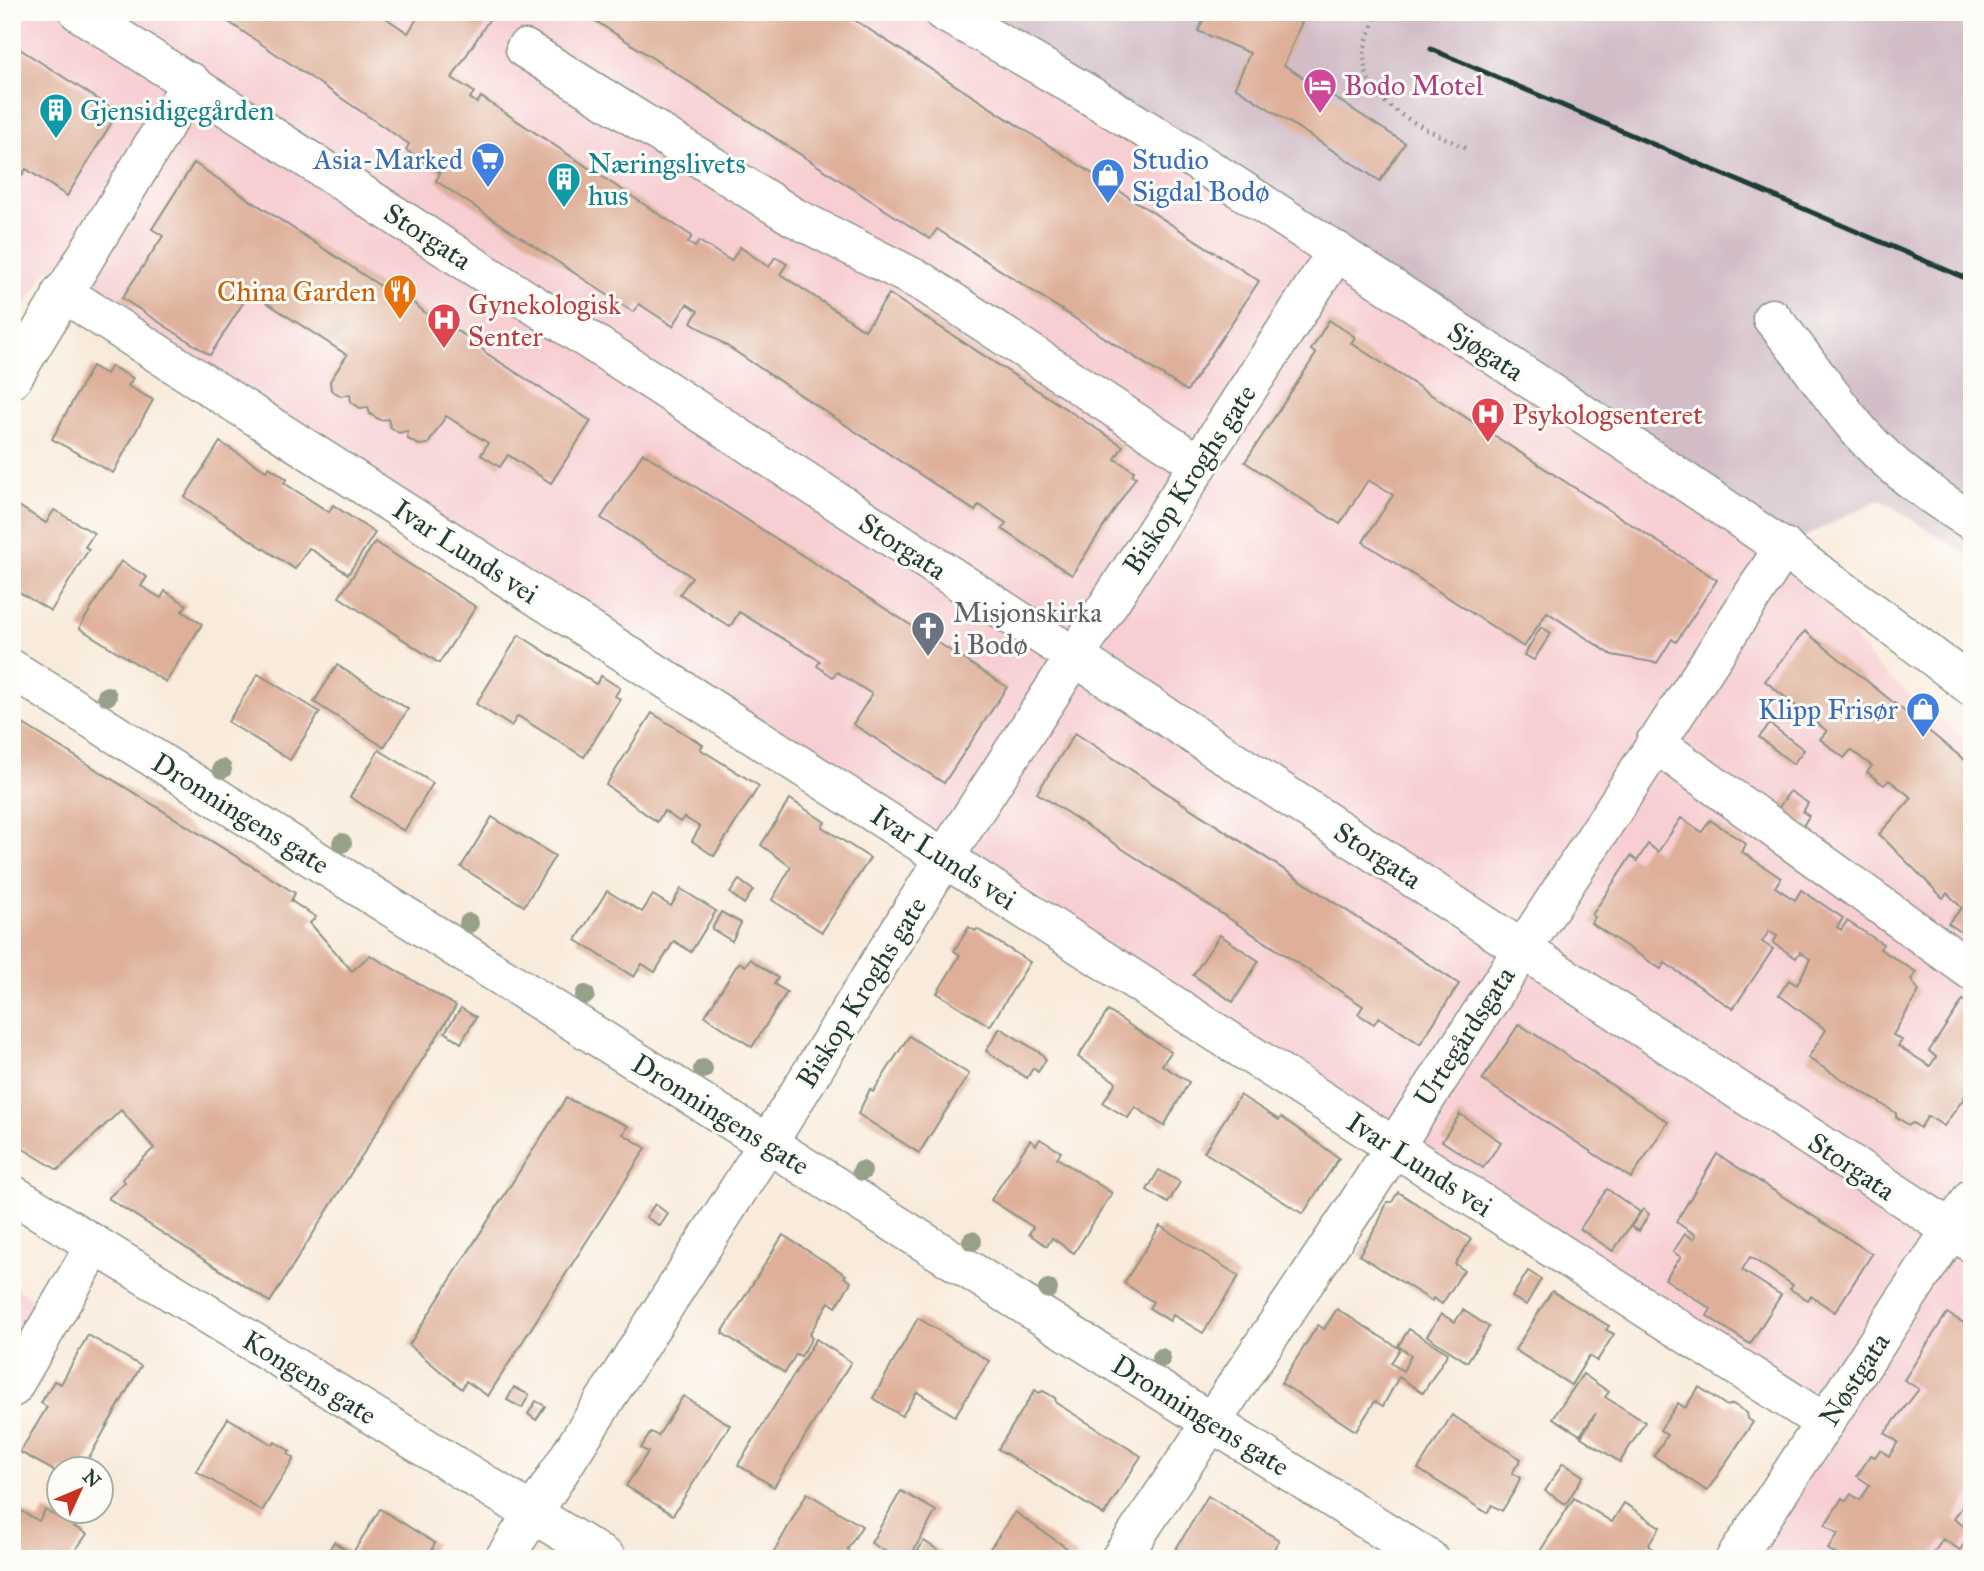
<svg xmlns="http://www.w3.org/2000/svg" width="1984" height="1571" viewBox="0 0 1984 1571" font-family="'IM FELL Great Primer',serif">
<rect width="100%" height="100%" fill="#fdfcf7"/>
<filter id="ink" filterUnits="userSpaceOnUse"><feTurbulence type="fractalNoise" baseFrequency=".0143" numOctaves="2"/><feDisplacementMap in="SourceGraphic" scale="14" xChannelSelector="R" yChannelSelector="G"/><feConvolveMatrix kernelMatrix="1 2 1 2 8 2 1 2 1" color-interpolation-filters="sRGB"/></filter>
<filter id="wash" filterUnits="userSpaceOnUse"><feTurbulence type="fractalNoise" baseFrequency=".00686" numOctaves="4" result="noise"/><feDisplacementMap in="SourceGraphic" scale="28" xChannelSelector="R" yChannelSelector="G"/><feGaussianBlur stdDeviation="1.57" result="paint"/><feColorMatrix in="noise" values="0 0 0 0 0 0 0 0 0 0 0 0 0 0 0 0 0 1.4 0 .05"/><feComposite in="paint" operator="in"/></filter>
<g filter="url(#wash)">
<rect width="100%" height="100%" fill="#f9ebdb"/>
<g fill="#f7cfd3">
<path d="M12,12H969L1784,547L1876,666L1972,747V1559H1739L1833,1423L948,838L48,268L12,329Z"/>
<path d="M12,1286L43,1306L12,1359Z"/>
</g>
<path fill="#d2bdc7" d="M969,12H1972V558L1880,499L1784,547Z"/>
<g id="blocks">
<g fill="#deb09a">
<path d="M214,12H377L408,33L421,12H494L452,78L474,92L470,98L477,103L481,97L692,236L688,243L695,247L699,241L731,261L740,247L769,267L775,257L787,264L780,274L865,330L889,294L1123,446L1115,459L1134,471L1132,475L1136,477L1072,575L1002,529L1006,523L979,505L975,511L691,322L698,311L687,304L673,326L639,304L633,312L436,181L440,173L406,150L409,144Z"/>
<path d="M582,12H842L1259,281L1187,391L937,229L930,239Z"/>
<path d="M1183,12H1306L1284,65L1405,143L1380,181L1235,87L1250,53L1198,31L1203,21Z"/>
<path d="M12,44L118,112L67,196L26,169L20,179L12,175Z"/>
<path d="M194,163L388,291L406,297L428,315H434L447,326L472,339L486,353L591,421L551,483L508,455L500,467L481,455L488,443L446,416L428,444L419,445L408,439L407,431L399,433L390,427L388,419L380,420L370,414L368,407L360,408L351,402L350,394L341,396L331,390L330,381L347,355L250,292L210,355L122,298L163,236L152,229Z"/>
<path d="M1329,320L1355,337L1351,343L1717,580L1676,642L1672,639L1657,663L1612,655L1547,612L1524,647L1363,542L1393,495L1368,480L1340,524L1245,462L1316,354L1311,350Z"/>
<path d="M92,366L106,374L111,366L133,378L128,386L153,400L113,473L52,439Z"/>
<path d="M220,442L266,471L269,467L287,479L284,483L329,512L333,505L375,533L348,574L309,548L295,569L185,497Z"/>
<path d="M643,453L1007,687L944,783L853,724L872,694L837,672L833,677L817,666L820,661L739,612L730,627L680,594L692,577L601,518Z"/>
<path d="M14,503L46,523L54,510L94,533L85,547L89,549L51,611L12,588Z"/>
<path d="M375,542L476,607L439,663L339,597Z"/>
<path d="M121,561L147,577L141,586L161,598L165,591L187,605L182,611L202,624L166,682L79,628Z"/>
<path d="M1541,627L1551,633L1534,660L1524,655Z"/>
<path d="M1805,631L1972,766V939L1948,923L1962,908L1947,893L1943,898L1879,834L1912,798L1889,780L1884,785L1867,772L1872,766L1851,750L1844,758L1820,739L1827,731L1765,681Z"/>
<path d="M519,635L596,684L601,676L620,688L615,696L620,699L584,757L518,716L511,726L476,704Z"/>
<path d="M337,665L408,709L384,747L314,702Z"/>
<path d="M258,674L320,712L290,760L228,722Z"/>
<path d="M652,713L703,745L700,749L759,786L714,856L692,841L700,827L684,817L680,822L664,811L657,822L606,785Z"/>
<path d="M12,717L295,893L291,901L316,917L310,923L352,971L370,955L456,1006L270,1302L108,1198L125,1182L122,1179L154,1148L121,1110L58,1170L12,1142Z"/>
<path d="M1770,724L1804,750L1793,764L1759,737Z"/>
<path d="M1075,733L1459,984L1420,1044L1379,1017L1374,1024L1358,1014L1363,1006L1037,793Z"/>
<path d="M379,750L433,783L404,831L350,797Z"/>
<path d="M1790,791L1808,803L1803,812L1809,816L1800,831L1774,815Z"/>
<path d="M790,799L825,822L822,827L870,858L822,932L772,900L791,867L761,845Z"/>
<path d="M492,817L555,856L524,906L461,867Z"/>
<path d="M1681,818L1702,832L1710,820L1746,844L1742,852L1781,878L1775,887L1795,900L1801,890L1843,918L1837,927L1841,930L1847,921L1883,944L1880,949L1916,972L1911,980L1919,991L1893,1035L1902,1040L1898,1046L1930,1066L1936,1057L1929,1051L1963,1000L1972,1006V1098L1966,1095L1944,1126L1928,1116L1920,1128L1913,1123L1909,1125L1896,1117V1113L1808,1058L1826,1030L1779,995L1789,980L1797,985L1810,959L1800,952L1796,958L1773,943L1777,936L1769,931L1762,942L1773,949L1733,1009L1665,963L1661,969L1591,923L1595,917L1592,915L1631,856L1637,861L1648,844L1658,852Z"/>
<path d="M739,880L753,890L744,904L730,893Z"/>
<path d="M681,889L716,911L691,952L674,941L655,972L642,964L634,977L576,940L607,891L642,912L653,895L671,906Z"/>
<path d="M721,912L741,923L732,941L712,929Z"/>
<path d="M969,927L975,931L977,929L1030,962L990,1026L937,993L960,955L954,951Z"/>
<path d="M1220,935L1259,961L1233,1002L1193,975Z"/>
<path d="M750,959L778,978L774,984L787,992L752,1047L705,1016L739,962L745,966Z"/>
<path d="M461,1008L476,1017L461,1043L445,1032Z"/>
<path d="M1108,1011L1171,1052L1162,1065L1189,1082L1164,1126L1135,1107L1128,1118L1103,1103L1116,1082L1078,1057Z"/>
<path d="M1519,1024L1668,1122L1631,1178L1482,1080Z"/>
<path d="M1000,1028L1042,1054L1046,1060L1038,1072L1033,1068L1027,1078L986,1051Z"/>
<path d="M909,1036L969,1074L919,1153L858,1114L870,1089L873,1092Z"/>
<path d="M1240,1095L1279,1120L1281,1117L1339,1158L1303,1214L1204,1152Z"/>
<path d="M566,1098L628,1126L623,1134L646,1148L488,1396L466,1381L462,1389L409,1345Z"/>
<path d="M1460,1114L1501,1142L1483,1168L1442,1141Z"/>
<path d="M1040,1139L1061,1152L1057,1158L1112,1193L1074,1253L1052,1238L1047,1246L1029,1234L1033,1227L991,1200L1030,1140L1036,1145Z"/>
<path d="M1717,1154L1872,1254L1835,1312L1811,1296L1808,1300L1790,1289L1793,1285L1750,1257L1742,1270L1781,1295L1750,1344L1707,1316L1711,1309L1665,1279L1681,1257L1673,1252L1685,1234L1693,1239L1696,1235L1676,1222Z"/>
<path d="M1159,1170L1180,1182L1168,1203L1147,1190Z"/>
<path d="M1607,1189L1640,1212L1613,1251L1580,1229Z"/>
<path d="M1398,1192L1471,1239L1455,1264L1464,1270L1442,1304L1433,1298L1432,1301L1359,1255L1378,1224L1387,1202H1392Z"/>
<path d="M655,1204L668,1214L660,1226L646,1217Z"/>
<path d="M1643,1209L1649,1214L1639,1231L1631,1227Z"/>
<path d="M1160,1226L1239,1276L1203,1333L1173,1315L1170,1321L1149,1308L1153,1302L1124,1283Z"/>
<path d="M783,1235L846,1275L844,1277L851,1282L836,1307L829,1302L809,1335L812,1338L801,1356L796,1354L785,1373L722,1333Z"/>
<path d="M1528,1271L1541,1279L1526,1305L1512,1297Z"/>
<path d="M1552,1291L1609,1326L1606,1330L1614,1334L1597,1361L1589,1356L1571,1385L1515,1350Z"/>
<path d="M1337,1309L1400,1349L1391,1363L1403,1371L1411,1355L1398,1346L1409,1329L1448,1353L1423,1393L1399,1377L1383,1406L1375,1401L1356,1431L1281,1383L1318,1325L1324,1329Z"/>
<path d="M1463,1310L1489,1327L1467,1362L1427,1336L1441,1314L1455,1322Z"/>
<path d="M1947,1313L1972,1328V1492L1954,1519L1972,1532L1960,1550L1943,1539L1930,1559H1843L1828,1549L1838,1534L1825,1525L1842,1498L1846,1501L1851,1494L1860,1500L1870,1485L1857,1476L1871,1455L1875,1457L1880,1450L1889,1456L1898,1442L1885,1433L1919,1389L1904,1380Z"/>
<path d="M918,1318L989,1361L955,1416L917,1392L902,1416L873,1398Z"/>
<path d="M88,1335L141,1366L82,1470H60V1474L20,1452L47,1407L41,1403L54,1381L61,1384Z"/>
<path d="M816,1339L851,1362L774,1487L738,1465Z"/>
<path d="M1583,1374L1609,1392L1605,1397L1645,1422L1620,1462L1581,1437L1596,1413L1580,1435L1553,1418Z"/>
<path d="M514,1387L529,1395L522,1408L507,1400Z"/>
<path d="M1699,1387L1727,1406L1733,1404L1747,1413L1748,1419L1753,1422L1707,1491L1654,1456L1667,1435L1660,1430L1678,1403L1685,1408Z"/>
<path d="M1035,1390L1039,1393L1043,1391L1055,1398L1056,1403L1141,1456L1104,1515L998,1449Z"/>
<path d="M683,1396L730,1425L673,1515L626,1486L648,1452L641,1448L651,1432L658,1436Z"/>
<path d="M536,1401L545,1406L536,1420L528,1414Z"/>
<path d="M1452,1415L1521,1459L1512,1473L1520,1478L1516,1488L1502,1511L1492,1505L1487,1513L1418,1469Z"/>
<path d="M228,1418L273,1445L275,1442L290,1451L288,1454L294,1458L262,1511L196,1471Z"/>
<path d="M1563,1463L1583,1476L1566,1504L1545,1491Z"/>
<path d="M901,1491L936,1511L909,1559H899L871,1543Z"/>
<path d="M807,1493L862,1526L847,1550L862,1559H770Z"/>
<path d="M1208,1496L1279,1540L1268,1559L1171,1557Z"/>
<path d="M1574,1498L1612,1522L1624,1503L1660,1527L1648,1546L1664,1555L1661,1559H1535Z"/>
<path d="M12,1506L39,1521L45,1510L87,1534L69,1559H12Z"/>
<path d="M380,1509L435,1543L432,1549L444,1559H323L334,1542L352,1554Z"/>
<path d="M1015,1512L1078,1556L1077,1559H983Z"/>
<path d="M924,1541L952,1559H917L914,1557Z"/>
</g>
</g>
</g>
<g filter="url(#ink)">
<use href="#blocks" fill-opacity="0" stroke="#8c9488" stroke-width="2"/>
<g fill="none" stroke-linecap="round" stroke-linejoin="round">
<g stroke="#8c9488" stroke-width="41">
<g id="minor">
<path d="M79,12L657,384L1972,1243"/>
<path d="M525,49L794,217L924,283L1199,464"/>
<path d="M62,292L1825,1423"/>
<path d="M1772,318C1800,351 1824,387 1851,421C1882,461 1929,495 1972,521"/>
<path d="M12,379L191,82"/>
<path d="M12,669L1429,1559"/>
<path d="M1655,743L1972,971"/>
<path d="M12,1194L607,1559"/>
<path d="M12,1388L95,1245"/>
<path d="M504,1559L768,1143L945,857L1337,251"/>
<path d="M1120,1559L1354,1209L1784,547"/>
<path d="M1735,1559L1972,1198"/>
</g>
</g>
<g stroke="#8c9488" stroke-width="41">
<path id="highway" d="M943,12C1127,110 1300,228 1474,342C1643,454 1813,562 1972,687"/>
</g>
<g stroke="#8c9488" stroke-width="4.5" stroke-dasharray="2 5" stroke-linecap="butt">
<path d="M1378,12C1373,25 1365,41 1364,54C1362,108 1428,128 1467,149"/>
<path d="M1437,12L1443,15"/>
</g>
<use href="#minor" stroke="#fff" stroke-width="38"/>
<use href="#highway" stroke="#fff" stroke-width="38"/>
<path stroke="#1f3d34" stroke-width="5" d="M1431,49L1972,281"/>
</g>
<g fill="#97a088">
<circle cx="107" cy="696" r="10"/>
<circle cx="222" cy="769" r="10"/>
<circle cx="342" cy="843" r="10"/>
<circle cx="469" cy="923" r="10"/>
<circle cx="585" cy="995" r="10"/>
<circle cx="703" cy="1069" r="10"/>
<circle cx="862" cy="1171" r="10"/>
<circle cx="972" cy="1241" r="10"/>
<circle cx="1048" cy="1289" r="10"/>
<circle cx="1161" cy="1358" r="10"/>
</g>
</g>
<defs>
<g id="hotel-pin" transform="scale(1.75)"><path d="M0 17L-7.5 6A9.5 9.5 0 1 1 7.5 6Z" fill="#d1479c" stroke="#fdfcf7"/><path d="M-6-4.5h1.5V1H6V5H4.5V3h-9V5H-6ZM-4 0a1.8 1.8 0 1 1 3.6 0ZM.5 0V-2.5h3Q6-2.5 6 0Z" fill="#fff"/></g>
<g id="building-pin" transform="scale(1.75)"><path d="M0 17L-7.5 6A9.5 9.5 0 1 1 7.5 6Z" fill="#0f9aa8" stroke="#fdfcf7"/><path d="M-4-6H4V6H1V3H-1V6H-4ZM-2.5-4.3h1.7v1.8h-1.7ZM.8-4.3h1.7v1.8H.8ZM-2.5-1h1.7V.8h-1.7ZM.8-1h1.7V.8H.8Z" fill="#fff"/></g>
<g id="supermarket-pin" transform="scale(1.75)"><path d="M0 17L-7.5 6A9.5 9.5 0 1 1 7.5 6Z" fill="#3f7fe0" stroke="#fdfcf7"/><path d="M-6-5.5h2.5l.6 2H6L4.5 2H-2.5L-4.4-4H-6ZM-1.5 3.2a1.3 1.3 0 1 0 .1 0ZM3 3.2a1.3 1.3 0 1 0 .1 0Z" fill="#fff"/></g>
<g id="shop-pin" transform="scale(1.75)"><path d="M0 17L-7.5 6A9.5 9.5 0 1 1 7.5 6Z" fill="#3f7fe0" stroke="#fdfcf7"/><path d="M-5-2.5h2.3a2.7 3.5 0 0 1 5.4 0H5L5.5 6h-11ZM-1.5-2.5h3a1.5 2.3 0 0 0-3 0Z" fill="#fff"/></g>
<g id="restaurant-pin" transform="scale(1.75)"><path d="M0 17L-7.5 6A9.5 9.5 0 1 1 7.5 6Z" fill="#e8710a" stroke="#fdfcf7"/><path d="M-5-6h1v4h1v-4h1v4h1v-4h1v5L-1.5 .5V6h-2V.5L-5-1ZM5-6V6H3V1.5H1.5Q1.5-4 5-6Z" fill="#fff"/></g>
<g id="hospital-pin" transform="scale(1.75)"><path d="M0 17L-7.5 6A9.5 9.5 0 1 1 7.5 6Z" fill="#e0444e" stroke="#fdfcf7"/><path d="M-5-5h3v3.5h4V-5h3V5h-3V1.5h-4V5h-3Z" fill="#fff"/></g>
<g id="church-pin" transform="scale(1.75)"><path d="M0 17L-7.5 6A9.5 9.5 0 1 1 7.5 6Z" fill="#6b7280" stroke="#fdfcf7"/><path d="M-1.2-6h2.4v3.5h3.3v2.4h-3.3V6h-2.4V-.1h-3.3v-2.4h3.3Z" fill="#fff"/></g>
</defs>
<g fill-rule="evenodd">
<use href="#hotel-pin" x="1320" y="85"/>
<use href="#building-pin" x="56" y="110"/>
<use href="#supermarket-pin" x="488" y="159"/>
<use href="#shop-pin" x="1108" y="175"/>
<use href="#building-pin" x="564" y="179"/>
<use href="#restaurant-pin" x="400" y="291"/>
<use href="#hospital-pin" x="444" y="320"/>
<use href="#hospital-pin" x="1488" y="414"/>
<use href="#church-pin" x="928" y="628"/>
<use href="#shop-pin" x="1923" y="709"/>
</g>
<g text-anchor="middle" stroke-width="6" stroke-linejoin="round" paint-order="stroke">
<g font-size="28" fill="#b23c85" stroke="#fdfcf7" text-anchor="start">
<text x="1344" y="95">Bodo Motel</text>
</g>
<g font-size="28" fill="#0d838f" stroke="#fdfcf7" text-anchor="start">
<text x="80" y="120">Gjensidigegården</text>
<text x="588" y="173">Næringslivets<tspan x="588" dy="32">hus</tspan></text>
</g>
<g font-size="28" fill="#366cbe" stroke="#fdfcf7" text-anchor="end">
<text x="463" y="169">Asia-Marked</text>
<text x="1132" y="169" text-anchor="start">Studio<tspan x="1132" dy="32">Sigdal Bodø</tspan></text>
<text x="1898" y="719">Klipp Frisør</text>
</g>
<g font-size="28" fill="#1f3d34" stroke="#fdfcf7">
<text transform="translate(428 236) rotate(33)" y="10">Storgata</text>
<text transform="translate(1486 351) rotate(33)" y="10">Sjøgata</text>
<text transform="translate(1189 479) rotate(-57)" y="10">Biskop Kroghs gate</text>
<text transform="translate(903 546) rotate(33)" y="10">Storgata</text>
<text transform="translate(466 551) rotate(33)" y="10">Ivar Lunds vei</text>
<text transform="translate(241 813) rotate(32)" y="10">Dronningens gate</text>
<text transform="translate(1378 855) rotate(33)" y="10">Storgata</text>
<text transform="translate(944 857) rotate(33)" y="10">Ivar Lunds vei</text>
<text transform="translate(861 992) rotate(-58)" y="10">Biskop Kroghs gate</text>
<text transform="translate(1464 1036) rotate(-57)" y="10">Urtegårdsgata</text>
<text transform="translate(721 1114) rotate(32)" y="10">Dronningens gate</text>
<text transform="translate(1420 1164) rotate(33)" y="10">Ivar Lunds vei</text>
<text transform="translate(1852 1166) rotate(34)" y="10">Storgata</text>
<text transform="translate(310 1377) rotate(32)" y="10">Kongens gate</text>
<text transform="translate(1854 1379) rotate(-57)" y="10">Nøstgata</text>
<text transform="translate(1201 1415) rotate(32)" y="10">Dronningens gate</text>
</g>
<g font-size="28" fill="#c56008" stroke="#fdfcf7" text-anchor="end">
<text x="376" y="301">China Garden</text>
</g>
<g font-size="28" fill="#be3a42" stroke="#fdfcf7" text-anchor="start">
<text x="468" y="314">Gynekologisk<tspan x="468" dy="32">Senter</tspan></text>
<text x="1512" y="424">Psykologsenteret</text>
</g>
<g font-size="28" fill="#5b616d" stroke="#fdfcf7" text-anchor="start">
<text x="953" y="622">Misjonskirka<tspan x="953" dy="32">i Bodø</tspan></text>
</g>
</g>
<rect width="1984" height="1571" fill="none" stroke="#fdfcf7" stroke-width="42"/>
<g transform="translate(80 1490) rotate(46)"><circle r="33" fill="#fdfcf7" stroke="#a4b0a9" stroke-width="2"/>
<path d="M0-5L12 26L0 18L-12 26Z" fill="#c8321e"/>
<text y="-10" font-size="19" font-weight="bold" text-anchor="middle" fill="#1f3d34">N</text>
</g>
</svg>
